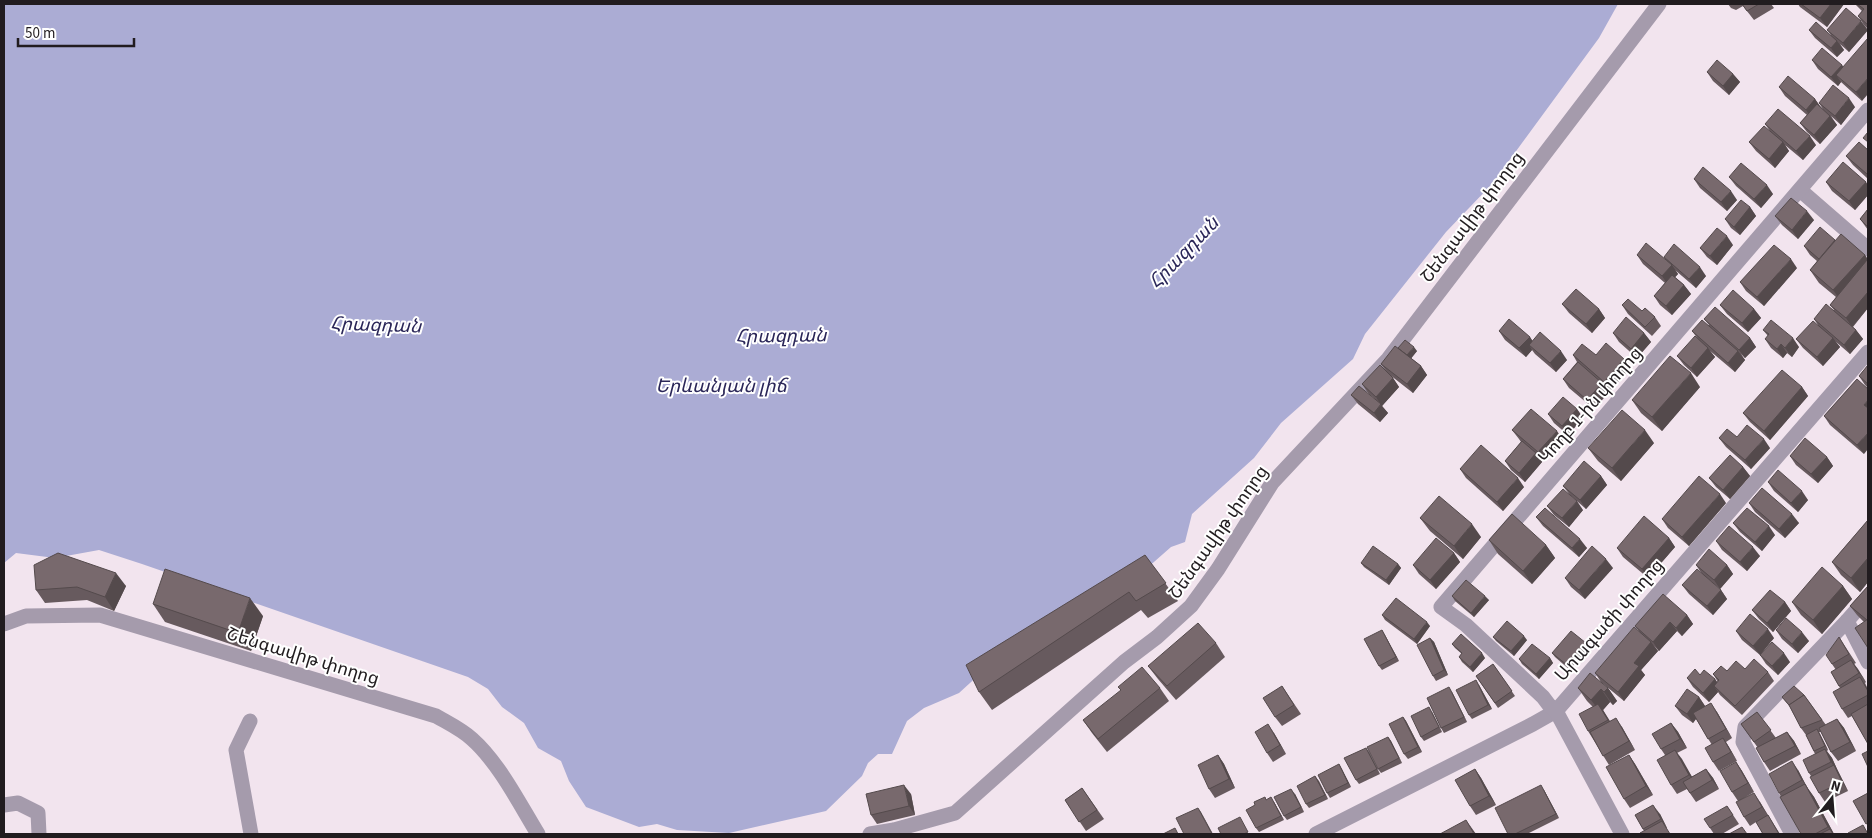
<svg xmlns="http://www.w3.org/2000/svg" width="1872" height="838" viewBox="0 0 1872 838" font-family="'Source Sans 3','Noto Sans Armenian',sans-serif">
<rect width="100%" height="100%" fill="#f2e4ee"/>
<path fill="#abacd4" d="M4,4H1618L1599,38L1492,184L1446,232L1365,334L1353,359L1281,423L1254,458L1192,514L1185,542L1171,547L1138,576L1004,652L959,693L924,708L907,721L892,754H878L868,763L862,776L826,811L729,833L677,830L657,824L639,827L586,807L569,781L561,761L538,748L524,723L502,707L488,689L468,677L142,564L99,550L55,558L16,553L4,563Z"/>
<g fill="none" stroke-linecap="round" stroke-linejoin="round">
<g stroke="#a59bac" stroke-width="15">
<path d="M1800,190L1868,249"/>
<path d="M1847,621L1868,662"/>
<path d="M4,624L26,616L100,615L436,716C448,723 461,729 472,739C499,763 519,803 538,834"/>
<path d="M250,721L236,750L251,834"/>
<path d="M4,805L18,803L38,813L39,834"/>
<path d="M870,834L894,830L955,813L1124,662L1157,637L1191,606L1218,569L1272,483L1388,359L1659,4"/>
<path d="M1316,834L1533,724L1556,711L1868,352"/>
<path d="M1622,834L1556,711L1549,705L1543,697L1466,625L1441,607L1868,110"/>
<path d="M1792,834L1743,742L1745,727L1847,621L1868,597"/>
</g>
</g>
<g fill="#675a5e">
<path d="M1728,4H1771L1774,8L1754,20L1743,6L1736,10L1731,8Z"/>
<path d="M1798,4H1844L1827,27L1800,7Z"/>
<path d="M1855,4H1868V29L1864,25L1858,16L1862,11Z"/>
<path d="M1809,30L1831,35L1827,30H1868L1849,52L1840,44L1844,50L1837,57L1815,38Z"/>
<path d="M1812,60L1842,65L1862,101L1841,82L1838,86L1818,69Z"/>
<path d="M1707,72L1733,74L1740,82L1729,95L1713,81Z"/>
<path d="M1779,87L1815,99L1820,106L1823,109L1819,103L1855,107L1841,125L1831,116L1837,125L1820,144L1807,132L1800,123L1807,115L1785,96Z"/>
<path d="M1765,124L1816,145L1803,160L1785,145L1789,151L1775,168L1756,151L1749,142L1770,131Z"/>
<path d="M1868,150V179L1853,165L1846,156Z"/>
<path d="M1729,177L1773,194L1761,208L1736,186Z"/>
<path d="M1694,179L1737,200L1727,211L1700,188Z"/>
<path d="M1826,182L1868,185V195L1855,210L1832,191Z"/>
<path d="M1750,207L1756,216L1740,235L1731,228L1725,219Z"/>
<path d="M1868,209V230L1860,219Z"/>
<path d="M1775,216L1814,220L1798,239L1782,225Z"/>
<path d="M1835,240L1865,255L1868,260V308L1853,327L1856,330L1863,339L1850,354L1835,341L1840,347L1823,366L1803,348L1796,339L1818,325L1814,319L1834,310L1830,305L1836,297L1819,283L1810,270L1817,261L1810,255L1804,246Z"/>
<path d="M1733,245L1717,265L1707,257L1700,248Z"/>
<path d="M1637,255L1667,261L1664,257L1706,276L1696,288L1675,270L1678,274L1675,277L1684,285L1691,294L1672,315L1660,305L1654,296L1665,283L1643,264Z"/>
<path d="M1797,268L1764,306L1746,291L1740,282Z"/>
<path d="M1562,304L1599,309L1605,318L1592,333L1569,313Z"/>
<path d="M1622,305L1642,311L1655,317L1661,326L1652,336L1628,314Z"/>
<path d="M1720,305L1754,309L1761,318L1748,332L1727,314Z"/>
<path d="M1704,319L1750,338L1756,347L1745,358L1741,354L1745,360L1735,372L1709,350L1715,357L1697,377L1684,365L1677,356L1698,339L1692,331L1709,325Z"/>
<path d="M1763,330L1799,347L1792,357L1787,353L1783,358L1771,348L1765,339L1768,336Z"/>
<path d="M1499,331L1530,337L1532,341L1567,360L1556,372L1535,354L1532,350L1526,357L1505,340Z"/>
<path d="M1613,333H1644L1651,342L1637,358L1619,342Z"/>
<path d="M1398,348L1417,351L1411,358L1421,366L1427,375L1413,393L1390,375L1393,378L1399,387L1382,406L1388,413L1380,422L1358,404L1351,395L1375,399L1368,393L1362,384L1387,372L1381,364Z"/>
<path d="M1573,355H1596L1624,359L1630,368L1610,391L1604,386L1609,392L1594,409L1569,388L1563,379L1577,362Z"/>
<path d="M1868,365V388L1865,385L1859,376Z"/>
<path d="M1857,379L1864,454L1830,425L1824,416Z"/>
<path d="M1700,387L1662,431L1641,413L1632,400Z"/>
<path d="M1802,387L1808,396L1770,440L1750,422L1743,413Z"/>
<path d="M1577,409L1583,418L1568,435L1554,423L1548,414Z"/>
<path d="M1512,430L1563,440L1544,461L1538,456L1542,462L1525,482L1511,470L1505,461L1521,442L1519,439Z"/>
<path d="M1719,438L1770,448L1751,469L1726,447Z"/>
<path d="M1654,443L1621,481L1598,461L1588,448Z"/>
<path d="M1790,456L1827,457L1833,466L1818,483L1796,465Z"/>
<path d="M1743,467L1750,476L1730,499L1716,487L1709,478Z"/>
<path d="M1460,469L1524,487L1503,511L1466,478Z"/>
<path d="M1601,476L1607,485L1586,509L1570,495L1563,486Z"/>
<path d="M1768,482L1808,500L1798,512L1774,491Z"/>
<path d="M1726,503L1689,546L1668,528L1662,519Z"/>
<path d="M1749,503L1799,523L1785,538L1755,512Z"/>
<path d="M1547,506L1583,510L1569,527L1554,515Z"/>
<path d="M1536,517L1587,548L1579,557L1543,526Z"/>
<path d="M1420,518L1481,537L1463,559L1430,531Z"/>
<path d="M1868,520V582L1860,592L1841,575L1832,562Z"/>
<path d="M1733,523L1775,535L1762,551L1740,532Z"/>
<path d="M1669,538L1675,547L1648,578L1623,557L1617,548Z"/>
<path d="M1489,540L1546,545L1555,558L1532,584L1498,554Z"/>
<path d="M1716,541L1760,556L1747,571L1722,550Z"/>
<path d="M58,553L126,586L114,611L87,600L45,603L36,590Z"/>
<path d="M1454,553L1460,562L1436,589L1419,574L1413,565Z"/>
<path d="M1145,555L1178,601L1148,618L1141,610L992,710L979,692Z"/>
<path d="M1361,563L1398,564L1401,568L1389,585L1364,567Z"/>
<path d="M1696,565H1727L1733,574L1720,589L1702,574Z"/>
<path d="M1613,568L1585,599L1571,587L1565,578Z"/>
<path d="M1682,585L1721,590L1727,599L1713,615L1689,594Z"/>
<path d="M1843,586L1852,599L1822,634L1801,615L1792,602Z"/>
<path d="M1868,586V648L1864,622L1857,615L1850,606Z"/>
<path d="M1452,596L1489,600L1474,617L1455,601Z"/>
<path d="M1785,602L1791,611L1773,632L1759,619L1752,610Z"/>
<path d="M153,604L263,616L251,651L165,622Z"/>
<path d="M1382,615L1430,626L1417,644L1385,620Z"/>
<path d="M1687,615L1693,624L1682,636L1677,631L1659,651L1653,645L1658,651L1641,670L1645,675L1624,701L1601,682L1595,673L1640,633L1635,626Z"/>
<path d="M1382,630L1399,661L1382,670L1379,666Z"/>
<path d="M1776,630L1809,641L1798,653L1782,639Z"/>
<path d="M1736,631L1774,638L1760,655L1742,640Z"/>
<path d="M1493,637L1527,640L1514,656L1496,641Z"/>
<path d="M1839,637L1856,663L1854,664L1866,682L1865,683L1868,689V744L1852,716L1848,718L1842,709L1840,688L1831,672L1836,670L1832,664Z"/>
<path d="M1430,638L1434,642L1448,675L1436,681L1433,676Z"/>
<path d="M1216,643L1225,657L1176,700L1158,679L1148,666Z"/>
<path d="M1452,644L1485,658L1473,672L1462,662L1459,657L1462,654L1455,648Z"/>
<path d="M1589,647L1570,670L1555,657L1552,653Z"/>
<path d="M1760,655L1790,662L1778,675L1766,664Z"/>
<path d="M1550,658L1553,663L1539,679L1522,664L1519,659Z"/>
<path d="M1493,664L1515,696L1498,708L1476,676Z"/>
<path d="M1745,669L1768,672L1774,681L1742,715L1720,695L1718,692L1709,702L1693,687L1687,678L1700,675L1715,679L1717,682H1718L1713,674L1727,671Z"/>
<path d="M1479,685L1492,709L1472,719L1469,715Z"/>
<path d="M1282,686L1301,714L1282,726L1275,717Z"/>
<path d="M1160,688L1169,701L1107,752L1092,733L1083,720Z"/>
<path d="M1578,688H1608L1617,701L1613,705L1610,702L1603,710L1610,721L1622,727L1635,750L1609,765L1588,731L1593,707L1587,701Z"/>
<path d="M1452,692L1467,722L1444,733L1441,728Z"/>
<path d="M1804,695L1826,725L1837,719L1844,728L1856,751L1838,761L1831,752L1821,732H1819L1828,750L1827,751L1832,758L1837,769L1848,791L1825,802L1819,793L1811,776L1809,773L1815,754L1806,735L1801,728L1790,707L1782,697Z"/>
<path d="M1699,697L1705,706V707L1717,712L1732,738L1726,742L1737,761L1719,771L1713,762L1712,745L1696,719L1693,723L1682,715L1675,706Z"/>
<path d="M1432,712L1442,732L1424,741L1421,737Z"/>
<path d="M1757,712L1776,738L1787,732L1794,741L1801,754L1770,771L1764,762L1758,748L1741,724Z"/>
<path d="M1403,717L1406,721L1422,752L1408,759L1404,754Z"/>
<path d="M1671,723L1678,732L1687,748L1677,753L1692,777L1706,769L1713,778L1719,789L1696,802L1687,789L1677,794L1671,785L1665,755L1661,749Z"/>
<path d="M1274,733L1286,754L1273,762L1267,753Z"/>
<path d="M1388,737L1391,741L1402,763L1381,773L1378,769Z"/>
<path d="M1366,748L1380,774L1359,784L1356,780Z"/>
<path d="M1218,755L1224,764L1235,788L1215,798L1209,789Z"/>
<path d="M1629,755L1635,764L1653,795L1630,808L1624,799Z"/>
<path d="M1736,762L1742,771L1754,792L1739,801L1760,802L1768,815L1780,834H1763L1756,822L1750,826L1744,817L1738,801L1732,792Z"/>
<path d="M1339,764L1351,787L1330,798L1327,793Z"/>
<path d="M1475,769L1481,778L1496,805L1476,815L1470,806Z"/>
<path d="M1798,770L1808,789L1814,797L1834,834H1801L1779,793Z"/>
<path d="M1315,776L1328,799L1309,808L1306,804Z"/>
<path d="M1082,788L1104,819L1086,831L1065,800Z"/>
<path d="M1544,790L1559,818L1527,834H1508Z"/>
<path d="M911,794L915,815L877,824L871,815Z"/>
<path d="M1295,794L1304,812L1287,820L1284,816Z"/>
<path d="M1267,800L1274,802L1284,820L1259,832L1256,828Z"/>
<path d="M1727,806L1739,824L1722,834H1714L1710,828Z"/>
<path d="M1660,814L1667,828L1644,831L1635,815Z"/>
</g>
<g fill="#544a4c">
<path d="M1831,4H1844L1827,27L1820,18Z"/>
<path d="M1861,21L1868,30L1849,52L1843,43Z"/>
<path d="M1837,41L1844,50L1837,57L1831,48Z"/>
<path d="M1842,65L1848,74L1836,75L1841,82L1838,86L1831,77Z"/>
<path d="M1733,74L1740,82L1729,95L1723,86Z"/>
<path d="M1868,78V94L1862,101L1856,92Z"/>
<path d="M1849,98L1855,107L1841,125L1835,116Z"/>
<path d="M1815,99L1821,108L1812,119L1806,110Z"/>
<path d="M1830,116L1837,125L1820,144L1814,135Z"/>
<path d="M1810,136L1816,145L1803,160L1796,151Z"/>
<path d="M1783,142L1789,151L1775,168L1769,159Z"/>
<path d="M1866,182L1868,185V195L1855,210L1849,201Z"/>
<path d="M1767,185L1773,194L1761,208L1754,199Z"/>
<path d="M1731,191L1737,200L1727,211L1721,202Z"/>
<path d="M1750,207L1756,216L1740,235L1734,227Z"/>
<path d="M1807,211L1814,220L1798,239L1792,230Z"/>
<path d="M1727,236L1733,245L1717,265L1710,256Z"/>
<path d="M1865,255L1868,260V275L1843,304L1833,290Z"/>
<path d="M1791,259L1797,268L1764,306L1757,297Z"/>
<path d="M1672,265L1678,274L1668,285L1662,276Z"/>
<path d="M1700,267L1706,276L1696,288L1689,279Z"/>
<path d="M1684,285L1691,294L1672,315L1666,306Z"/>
<path d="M1868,292V308L1852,327L1846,318Z"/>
<path d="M1599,309L1605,318L1592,333L1586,324Z"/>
<path d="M1754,309L1761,318L1748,332L1742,323Z"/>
<path d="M1856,330L1863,339L1850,354L1844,345Z"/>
<path d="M1644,333L1651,342L1637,358L1631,349Z"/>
<path d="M1530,337L1536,346L1529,345L1532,350L1526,357L1519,348Z"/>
<path d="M1750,338L1756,347L1745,358L1739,350Z"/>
<path d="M1793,338L1799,347L1792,357L1785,348Z"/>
<path d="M1833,338L1840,347L1823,366L1817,357Z"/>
<path d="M1781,344L1787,353L1783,358L1777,349Z"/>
<path d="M1414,347L1417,351L1410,360L1407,356Z"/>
<path d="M1708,348L1715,357L1697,377L1691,368Z"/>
<path d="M1561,351L1567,360L1556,372L1550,363Z"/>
<path d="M1738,351L1745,360L1735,372L1728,363Z"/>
<path d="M1624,359L1630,368L1610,391L1604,382Z"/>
<path d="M1421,366L1427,375L1413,393L1407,384Z"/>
<path d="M1691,373L1700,387L1662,431L1652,417Z"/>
<path d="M1393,378L1399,387L1382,406L1388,413L1380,422L1374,413L1381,405L1376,397Z"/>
<path d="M1602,383L1609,392L1594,409L1587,400Z"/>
<path d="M1802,387L1808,396L1770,440L1764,431Z"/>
<path d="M1868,400V410L1864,405Z"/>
<path d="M1577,409L1583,418L1568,435L1562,426Z"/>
<path d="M1645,430L1654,443L1621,481L1612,468Z"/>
<path d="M1557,431L1563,440L1544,461L1538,452Z"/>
<path d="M1868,433V449L1864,454L1857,445Z"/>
<path d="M1764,439L1770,448L1751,469L1745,460Z"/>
<path d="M1536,453L1542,462L1525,482L1519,473Z"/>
<path d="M1827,457L1833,466L1818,483L1811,474Z"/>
<path d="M1743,467L1750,476L1730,499L1723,490Z"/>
<path d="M1601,476L1607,485L1586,509L1580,500Z"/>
<path d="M1518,478L1524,487L1503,511L1497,502Z"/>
<path d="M1802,491L1808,500L1798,512L1791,503Z"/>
<path d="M1720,494L1726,503L1689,546L1682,537Z"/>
<path d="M1577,501L1583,510L1569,527L1562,518Z"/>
<path d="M1792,514L1799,523L1785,538L1779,529Z"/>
<path d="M1472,524L1481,537L1463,559L1454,546Z"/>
<path d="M1769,526L1775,535L1762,551L1755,542Z"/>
<path d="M1669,538L1675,547L1648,578L1642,569Z"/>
<path d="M1580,539L1587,548L1579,557L1572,548Z"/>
<path d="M1546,545L1555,558L1532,584L1523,571Z"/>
<path d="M1753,547L1760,556L1747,571L1740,562Z"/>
<path d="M1454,553L1460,562L1436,589L1430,580Z"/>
<path d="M1868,558V582L1860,592L1851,578Z"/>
<path d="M1606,559L1613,568L1585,599L1579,590Z"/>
<path d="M1398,564L1401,568L1389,585L1386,580Z"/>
<path d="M1727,565L1733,574L1720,589L1714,580Z"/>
<path d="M116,573L126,586L114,611L105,597Z"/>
<path d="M1843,586L1852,599L1822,634L1813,620Z"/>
<path d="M1721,590L1727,599L1713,615L1707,606Z"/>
<path d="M1485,596L1489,600L1474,617L1471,613Z"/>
<path d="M250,598L263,616L251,651L238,633Z"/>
<path d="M1785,602L1791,611L1773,632L1767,623Z"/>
<path d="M1687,615L1693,624L1682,636L1676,628Z"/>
<path d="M1427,622L1430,626L1417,644L1414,639Z"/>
<path d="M1670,622L1677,631L1659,651L1653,642Z"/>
<path d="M1768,629L1774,638L1760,655L1753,646Z"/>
<path d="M1382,630L1385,635L1399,661L1396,657Z"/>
<path d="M1802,632L1809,641L1798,653L1792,644Z"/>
<path d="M1524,636L1527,640L1514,656L1511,651Z"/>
<path d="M1430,638L1434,642L1448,675L1444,670Z"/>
<path d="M1651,642L1658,651L1641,670L1645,675L1624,701L1618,692L1634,663Z"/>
<path d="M1586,643L1589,647L1570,670L1567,665Z"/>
<path d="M1482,653L1485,658L1473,672L1470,667Z"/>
<path d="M1784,653L1790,662L1778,675L1772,666Z"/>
<path d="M1550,658L1553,663L1539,679L1536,674Z"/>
<path d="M1851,660L1858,669L1866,682L1859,673Z"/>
<path d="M1715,679L1721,688L1714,686L1718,692L1709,702L1703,693Z"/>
<path d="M1476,680L1479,685L1492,709L1488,705Z"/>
<path d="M1449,687L1452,692L1467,722L1464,717Z"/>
<path d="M1608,688L1617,701L1613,705L1604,692Z"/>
<path d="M1601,689L1610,702L1603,710L1614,729L1608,720L1601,713L1591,700Z"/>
<path d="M1699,697L1705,706L1693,723L1687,714Z"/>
<path d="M1711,703L1717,712L1732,738L1726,729Z"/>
<path d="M1429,707L1432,712L1442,732L1439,727Z"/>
<path d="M1403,717L1406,721L1422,752L1418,747Z"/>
<path d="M1616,718L1622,727L1635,750L1629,741Z"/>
<path d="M1837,719L1844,728L1856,751L1850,742Z"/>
<path d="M1671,723L1678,732L1687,748L1680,739Z"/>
<path d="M1268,724L1274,733L1286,754L1280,745Z"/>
<path d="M1817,729L1820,734L1828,750L1825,746Z"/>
<path d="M1787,732L1794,741L1801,754L1795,746Z"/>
<path d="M1388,737L1391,741L1402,763L1399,758Z"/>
<path d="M1723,738L1729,747L1737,761L1731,752Z"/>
<path d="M1366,748L1369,752L1380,774L1377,769Z"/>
<path d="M1825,749L1832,758L1837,769L1848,791L1842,782L1835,768L1831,762Z"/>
<path d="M1675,750L1682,759L1696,784L1689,775Z"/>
<path d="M1218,755L1224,764L1235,788L1229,779Z"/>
<path d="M1629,755L1635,764L1653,795L1646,786Z"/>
<path d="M1792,761L1798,770L1808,789L1802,780Z"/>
<path d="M1736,762L1742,771L1754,792L1748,783Z"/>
<path d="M1339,764L1342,769L1351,787L1348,783Z"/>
<path d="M1475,769L1481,778L1496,805L1489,796Z"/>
<path d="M1706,769L1713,778L1719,789L1712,780Z"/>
<path d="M1315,776L1319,781L1328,799L1325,795Z"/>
<path d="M1805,784L1814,797L1834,834H1833L1828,827Z"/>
<path d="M904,785L911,794L915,815L909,806Z"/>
<path d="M1541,785L1544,790L1559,818L1556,814Z"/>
<path d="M1291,789L1295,794L1304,812L1301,807Z"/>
<path d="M1754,793L1760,802L1768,816L1762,807Z"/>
<path d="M1271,797L1274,802L1284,820L1281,816Z"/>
<path d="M1653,805L1660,814L1667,828L1661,819Z"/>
<path d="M1198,808L1201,812L1213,834H1212Z"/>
<path d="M1466,820L1476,834H1474Z"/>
</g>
<g fill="#78696d" stroke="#544a4c">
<path d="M1742,4H1759L1747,11Z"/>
<path d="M1801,4H1831L1820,18Z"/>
<path d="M1857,4H1868V25L1858,16L1864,9Z"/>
<path d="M1846,8L1861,21L1843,43L1827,30Z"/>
<path d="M1816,22L1837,41L1831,48L1809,30Z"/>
<path d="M1868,38V78L1856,92L1836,75Z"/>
<path d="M1822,48L1842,65L1831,77L1812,60Z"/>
<path d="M1717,60L1733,74L1723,86L1707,72Z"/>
<path d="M1788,76L1815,99L1806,110L1779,87Z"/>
<path d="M1833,85L1849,98L1835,116L1819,103Z"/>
<path d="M1817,104L1830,116L1814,135L1800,123Z"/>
<path d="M1778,109L1810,136L1796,151L1765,124Z"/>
<path d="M1764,126L1783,142L1769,159L1749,142Z"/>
<path d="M1868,132V142L1863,138Z"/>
<path d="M1859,142L1868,150V173L1867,174L1846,156Z"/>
<path d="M1843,162L1866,182L1849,201L1826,182Z"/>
<path d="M1741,163L1767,185L1754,199L1729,177Z"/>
<path d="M1703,167L1731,191L1721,202L1694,179Z"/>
<path d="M1791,198L1807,211L1792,230L1775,216Z"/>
<path d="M1741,200L1750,207L1734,227L1725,219Z"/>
<path d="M1868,209V227L1860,219Z"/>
<path d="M1820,227L1835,240L1819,259L1804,246Z"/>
<path d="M1717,228L1727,236L1710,256L1700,248Z"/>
<path d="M1841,234L1865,255L1833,290L1810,270Z"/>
<path d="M1646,243L1672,265L1662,276L1637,255Z"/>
<path d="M1674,244L1700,267L1689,279L1664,257Z"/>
<path d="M1774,245L1791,259L1757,297L1740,282Z"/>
<path d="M1867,260L1868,261V292L1846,318L1830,305Z"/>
<path d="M1672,275L1684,285L1666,306L1654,296Z"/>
<path d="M1576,289L1599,309L1586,324L1562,304Z"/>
<path d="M1733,290L1754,309L1742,323L1720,305Z"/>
<path d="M1628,299L1642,311L1645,308L1655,317L1645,327L1622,305Z"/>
<path d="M1826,304L1856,330L1844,345L1814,319Z"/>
<path d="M1715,307L1750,338L1739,350L1704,319Z"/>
<path d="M1626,317L1644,333L1631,349L1613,333Z"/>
<path d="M1509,319L1530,337L1519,348L1499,331Z"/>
<path d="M1702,320L1738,351L1728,363L1692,331Z"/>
<path d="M1771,320L1793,338L1785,348L1781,344L1777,349L1765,339L1769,334L1763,330Z"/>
<path d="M1813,321L1833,338L1817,357L1796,339Z"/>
<path d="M1540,332L1561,351L1550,363L1529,345Z"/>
<path d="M1695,336L1708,348L1691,368L1677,356Z"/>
<path d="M1405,340L1414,347L1407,355L1398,348Z"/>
<path d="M1606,343L1624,359L1604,382L1573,355L1582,344L1596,355Z"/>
<path d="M1395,346L1421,366L1407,384L1381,364Z"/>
<path d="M1670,356L1691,373L1652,417L1632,400Z"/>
<path d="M1578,362L1602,383L1587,400L1563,379Z"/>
<path d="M1380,365L1393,378L1376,397L1362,384Z"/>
<path d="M1868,365V384L1859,376Z"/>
<path d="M1782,370L1802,387L1764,431L1743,413Z"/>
<path d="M1857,379L1868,389V400L1864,405L1868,408V433L1857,445L1824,416Z"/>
<path d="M1359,386L1381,404L1374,413L1351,395Z"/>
<path d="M1563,397L1577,409L1562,426L1548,414Z"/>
<path d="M1531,409L1557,431L1538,452L1512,430Z"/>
<path d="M1622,410L1645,430L1612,468L1588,448Z"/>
<path d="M1747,425L1764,439L1745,460L1719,438L1727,429L1737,437Z"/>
<path d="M1805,438L1827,457L1811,474L1790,456Z"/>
<path d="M1522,441L1536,453L1519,473L1505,461Z"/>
<path d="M1481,445L1518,478L1497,502L1460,469Z"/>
<path d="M1730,455L1743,467L1723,490L1709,478Z"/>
<path d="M1584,461L1601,476L1580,500L1563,486Z"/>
<path d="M1778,470L1802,491L1791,503L1768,482Z"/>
<path d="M1699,476L1720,494L1682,537L1662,519Z"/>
<path d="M1762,488L1792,514L1779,529L1749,503Z"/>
<path d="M1563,489L1577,501L1562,518L1547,506Z"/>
<path d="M1439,496L1472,524L1454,546L1420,518Z"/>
<path d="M1545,508L1580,539L1572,548L1536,517Z"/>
<path d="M1747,508L1769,526L1755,542L1733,523Z"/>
<path d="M1512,514L1546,545L1523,571L1489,540Z"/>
<path d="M1644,516L1669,538L1642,569L1617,548Z"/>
<path d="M1868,520V558L1851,578L1832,562Z"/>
<path d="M1729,526L1753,547L1740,562L1716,541Z"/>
<path d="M1436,538L1454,553L1430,580L1413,565Z"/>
<path d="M1373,546L1398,564L1386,580L1361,563Z"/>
<path d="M1592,546L1606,559L1579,590L1565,578Z"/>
<path d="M1709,549L1727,565L1714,580L1696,565Z"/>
<path d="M58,553L116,573L105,597L77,587L36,590L34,565Z"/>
<path d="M1145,555L1166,583L1136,601L1129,592L979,692L966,665Z"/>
<path d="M1822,567L1843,586L1813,620L1792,602Z"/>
<path d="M165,569L250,598L238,633L153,604Z"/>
<path d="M1697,569L1721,590L1707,606L1682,585Z"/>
<path d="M1466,580L1485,596L1471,613L1452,596Z"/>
<path d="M1868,586V619L1867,620L1850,606Z"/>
<path d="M1770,590L1785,602L1767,623L1752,610Z"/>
<path d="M1663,594L1687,615L1676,628L1670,622L1653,642L1635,626Z"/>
<path d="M1396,598L1427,622L1414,639L1382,615Z"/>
<path d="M1750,614L1768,629L1753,646L1736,631Z"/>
<path d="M1786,618L1802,632L1792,644L1776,630Z"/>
<path d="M1868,619V648L1855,628Z"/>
<path d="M1507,621L1524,636L1511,651L1493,637Z"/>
<path d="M1198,623L1216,643L1167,686L1148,666Z"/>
<path d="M1634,627L1651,642L1634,663L1639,666L1618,692L1595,673Z"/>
<path d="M1382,630L1396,657L1379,666L1364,639Z"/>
<path d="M1571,631L1586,643L1567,665L1552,653Z"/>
<path d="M1461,634L1482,653L1470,667L1459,657L1462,653L1452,644Z"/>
<path d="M1839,637L1849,654L1832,664L1826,655Z"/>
<path d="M1430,638L1444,670L1433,676L1417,645Z"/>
<path d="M1772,642L1784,653L1772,666L1760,655Z"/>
<path d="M1532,644L1550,658L1536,674L1519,659Z"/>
<path d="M1754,659L1768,672L1735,706L1714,686L1719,680L1713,674L1721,666L1727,671L1736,661L1745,669Z"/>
<path d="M1851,660L1859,673L1839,686L1831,672Z"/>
<path d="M1493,664L1512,691L1495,703L1476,676Z"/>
<path d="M1142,667L1160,688L1098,739L1083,720L1121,690L1118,687Z"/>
<path d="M1695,669L1700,675L1704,670L1715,679L1703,693L1687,678Z"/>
<path d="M1590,673L1608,688L1604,692L1601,689L1591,700L1578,688Z"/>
<path d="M1860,677L1868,691V695L1842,709L1833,692Z"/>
<path d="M1476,680L1488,705L1469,715L1456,690Z"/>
<path d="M1282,686L1294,705L1275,717L1263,698Z"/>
<path d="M1794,686L1804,695L1789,705L1782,697Z"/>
<path d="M1449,687L1464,717L1441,728L1427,698Z"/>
<path d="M1687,689L1699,697L1687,714L1675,706Z"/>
<path d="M1804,695L1822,720L1801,728L1789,705Z"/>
<path d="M1711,703L1726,729L1708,739L1693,713Z"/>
<path d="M1598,704L1608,720L1588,731L1579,714Z"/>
<path d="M1868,704V744L1851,714Z"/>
<path d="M1429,707L1439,727L1421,737L1411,716Z"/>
<path d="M1757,712L1771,730L1754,742L1741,724Z"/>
<path d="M1403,717L1418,747L1404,754L1389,724Z"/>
<path d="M1616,718L1629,741L1603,756L1590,732Z"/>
<path d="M1837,719L1850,742L1831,752L1819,728Z"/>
<path d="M1671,723L1680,739L1661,749L1652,734Z"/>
<path d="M1268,724L1280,745L1267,753L1255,732Z"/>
<path d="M1817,729L1825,746L1814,751L1806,735Z"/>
<path d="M1787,732L1795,746L1764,762L1756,748Z"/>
<path d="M1388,737L1399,758L1378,769L1367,747Z"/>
<path d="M1723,738L1731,752L1713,762L1705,748Z"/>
<path d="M1366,748L1377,769L1356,780L1344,758Z"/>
<path d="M1825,749L1831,762L1809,773L1803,760Z"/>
<path d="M1675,750L1689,775L1671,785L1657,760Z"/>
<path d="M1868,751V767L1862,754Z"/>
<path d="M1218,755L1229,779L1209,789L1198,765Z"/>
<path d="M1629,755L1646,786L1624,799L1606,767Z"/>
<path d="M1792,761L1802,780L1779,793L1769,774Z"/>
<path d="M1736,762L1748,783L1732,792L1720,771Z"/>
<path d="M1339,764L1348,783L1327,793L1318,775Z"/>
<path d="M1834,765L1842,782L1819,793L1810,777Z"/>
<path d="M1475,769L1489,796L1470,806L1455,780Z"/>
<path d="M1706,769L1712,780L1690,793L1683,782Z"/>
<path d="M1315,776L1325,795L1306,804L1297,786Z"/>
<path d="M1805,784L1828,827L1815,834H1801L1780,797Z"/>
<path d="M904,785L909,806L871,815L866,794Z"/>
<path d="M1541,785L1556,814L1515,834H1508L1495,808Z"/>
<path d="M1082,788L1097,810L1079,822L1065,800Z"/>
<path d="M1291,789L1301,807L1284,816L1274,797Z"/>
<path d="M1754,793L1762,807L1744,817L1736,802Z"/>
<path d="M1868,793V823L1866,824L1853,801Z"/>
<path d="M1265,797L1266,800L1271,797L1281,816L1256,828L1246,810L1255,805L1254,802Z"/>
<path d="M1653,805L1661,819L1643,829L1635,815Z"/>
<path d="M1727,806L1733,815L1710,828L1704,819Z"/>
<path d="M1198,808L1212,834H1184L1176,818Z"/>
<path d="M1768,815L1779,834H1763L1756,822Z"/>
<path d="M1240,817L1248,832L1244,834H1221L1218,828Z"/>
<path d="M1466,820L1474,834H1440Z"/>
<path d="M1662,821L1670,834H1641L1640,833Z"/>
<path d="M1863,825L1868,834H1849L1848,833Z"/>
<path d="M1742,827L1747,834H1729Z"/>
<path d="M1175,828L1178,834H1163Z"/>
<path d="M1830,829L1833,834H1820Z"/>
</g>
<g text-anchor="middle" stroke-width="4" stroke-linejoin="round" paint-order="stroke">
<g font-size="18" fill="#211c1f" stroke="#fff">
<text transform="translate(1472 217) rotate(-53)" y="6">Շենգավիթ փողոց</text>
<text transform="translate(1590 405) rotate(-49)" y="6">Կողբ 1-ին փողոց</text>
<text transform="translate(1218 532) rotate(-55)" y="6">Շենգավիթ փողոց</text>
<text transform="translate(1609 620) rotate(-49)" y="6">Արագածի փողոց</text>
<text transform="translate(303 656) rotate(17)" y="6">Շենգավիթ փողոց</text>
</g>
<g font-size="19" font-style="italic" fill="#2a2658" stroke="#fff">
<text transform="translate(1183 252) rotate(-46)" y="7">Հրազդան</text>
<text transform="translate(376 324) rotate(2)" y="7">Հրազդան</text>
<text transform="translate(781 335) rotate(-1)" y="7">Հրազդան</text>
<text x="721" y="392">Երևանյան լիճ</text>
</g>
</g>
<rect width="1872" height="838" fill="none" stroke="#211c1f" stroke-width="10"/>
<g transform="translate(1832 798) rotate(17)" stroke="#ffffff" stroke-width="4" paint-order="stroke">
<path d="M0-4L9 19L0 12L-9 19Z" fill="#211c1f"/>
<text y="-8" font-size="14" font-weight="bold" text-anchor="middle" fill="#211c1f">N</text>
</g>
<path d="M18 38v8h116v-8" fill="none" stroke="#211c1f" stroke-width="2.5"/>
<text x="25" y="38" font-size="15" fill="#211c1f" stroke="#ffffff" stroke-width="4" paint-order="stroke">50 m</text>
</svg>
